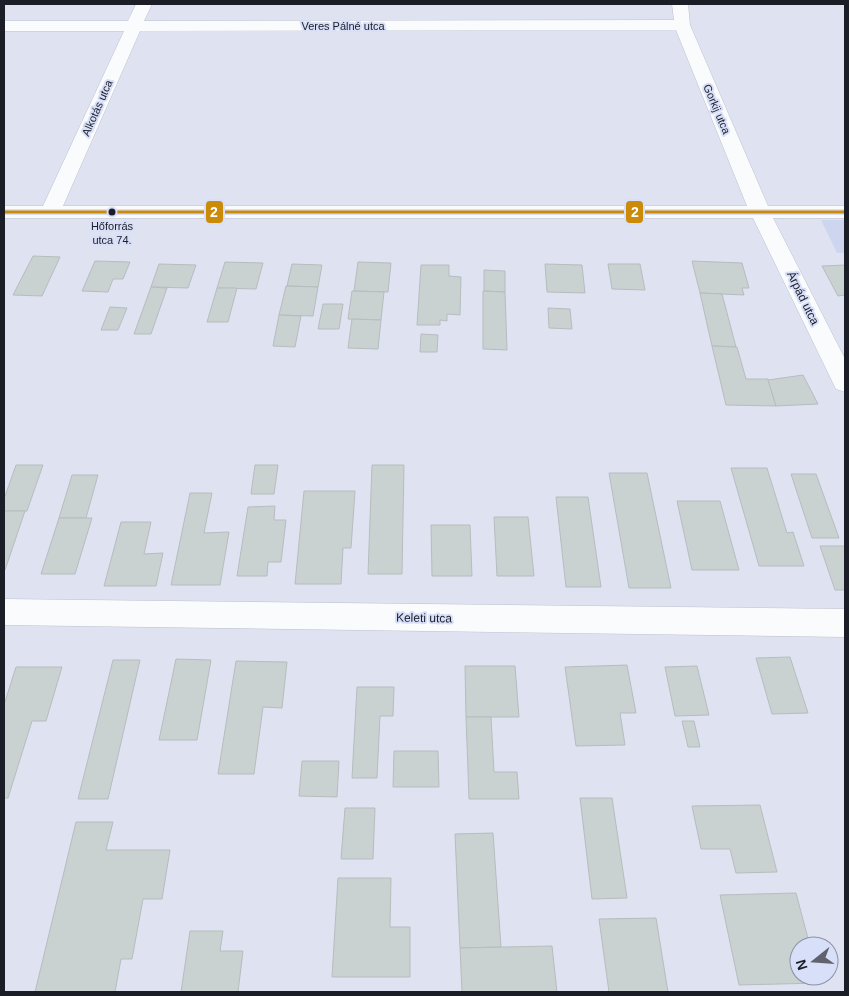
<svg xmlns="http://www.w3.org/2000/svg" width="849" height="996" viewBox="0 0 849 996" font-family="Arial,sans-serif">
<rect width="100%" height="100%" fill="#dfe3f1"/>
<path fill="#cdd5ef" d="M821,220H845V253H837Z"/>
<g fill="#cad1d1" stroke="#b7bcbf">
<path d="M33,256L60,257L42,296L13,295Z"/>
<path d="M95,261L130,262L123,279H113L108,292L82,291Z"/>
<path d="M692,261L742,263L749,288H742L744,295L700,293Z"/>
<path d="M225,262L263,263L256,289L217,288Z"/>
<path d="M358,262L391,263L388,292L354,291Z"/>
<path d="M159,264L196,265L188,288L151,287Z"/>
<path d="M292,264L322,265L318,287L287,286Z"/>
<path d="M545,264L582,265L585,293L547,292Z"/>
<path d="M608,264H640L645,290L612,289Z"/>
<path d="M421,265H449V276L461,277L460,315L447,314V321L440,320V325H417Z"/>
<path d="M845,265V295L838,296L822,266Z"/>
<path d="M484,270L505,271V292L484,291Z"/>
<path d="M286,286L318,287L313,316L279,315Z"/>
<path d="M151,287L167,288L151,334H134Z"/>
<path d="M217,288H237L228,322H207Z"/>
<path d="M352,291L384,292L381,320L348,319Z"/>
<path d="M483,291L505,292L507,350L483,349Z"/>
<path d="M700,293L722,294L736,347L712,346Z"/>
<path d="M323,304H343L339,329H318Z"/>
<path d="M110,307L127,308L118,330H101Z"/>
<path d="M548,308L570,309L572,329L549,328Z"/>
<path d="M279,315L301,316L295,347L273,346Z"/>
<path d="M352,319L381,320L378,349L348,348Z"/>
<path d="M421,334L438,335L437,352H420Z"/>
<path d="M712,346L737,347L746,379H768L776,406L726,405Z"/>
<path d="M803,375L818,404L776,406L768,380Z"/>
<path d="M16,465H43L27,511H4V499Z"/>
<path d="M255,465H278L274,494H251Z"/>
<path d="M372,465H404L402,574H368Z"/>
<path d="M731,468H767L787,533L793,532L804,566H759Z"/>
<path d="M609,473H647L671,588H629Z"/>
<path d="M791,474H816L839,538H812Z"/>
<path d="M72,475H98L86,518H59Z"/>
<path d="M304,491H355L351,548H343L341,584H295Z"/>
<path d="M190,493H212L204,533L229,532L220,585H171Z"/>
<path d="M556,497H588L601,587H566Z"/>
<path d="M677,501H720L739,570H692Z"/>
<path d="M275,506L274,520H286L281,562H268L267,576H237L248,507Z"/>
<path d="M4,511H25L5,570H4Z"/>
<path d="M494,517H528L534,576H497Z"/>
<path d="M59,518H92L75,574H41Z"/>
<path d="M121,522H151L144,554L163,553L156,586H104Z"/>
<path d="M431,525H470L472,576H432Z"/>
<path d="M820,546H845V590H835Z"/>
<path d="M790,657L808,713L772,714L756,658Z"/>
<path d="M176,659L211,660L197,740H159Z"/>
<path d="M113,660H140L108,799H78Z"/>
<path d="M236,661L287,662L282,708L263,707L254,774H218Z"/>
<path d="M627,665L636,713H620L625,745L576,746L565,667Z"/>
<path d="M465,666H515L519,717H466Z"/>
<path d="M697,666L709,715L675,716L665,667Z"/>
<path d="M16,667H62L46,721H32L8,798H4V705Z"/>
<path d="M357,687H394L393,716H380L377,778H352Z"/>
<path d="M466,717H491L494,772H517L519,799H469Z"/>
<path d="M682,721H694L700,747H688Z"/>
<path d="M394,751H438L439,787H393Z"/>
<path d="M302,761H339L337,797L299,796Z"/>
<path d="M580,798H612L627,898L592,899Z"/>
<path d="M760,805L777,872L736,873L730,849H701L692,806Z"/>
<path d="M345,808H375L373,859H341Z"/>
<path d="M76,822H113L106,850H170L162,899H143L132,959H121L115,992H35Z"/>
<path d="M493,833L501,947L460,948L455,834Z"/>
<path d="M338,878H391L390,927H410V977H332Z"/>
<path d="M796,893L810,946H799V976H818L820,983L739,985L720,895Z"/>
<path d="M656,918L668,992H609L599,919Z"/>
<path d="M190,931H223L220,951H243L238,992H181Z"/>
<path d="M552,946L557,992H462L460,948Z"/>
</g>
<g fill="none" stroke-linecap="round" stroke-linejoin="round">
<g stroke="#bec1cc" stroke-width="1">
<g id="minor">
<path d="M136,4H152L144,21L674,20L672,4H688L690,25L768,206H845V218H773L845,359V392L836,389L833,383L753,218H4V206H43L124,31H4V21H128ZM676,30L747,206H63L140,31Z"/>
<path d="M4,599L845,609V637L4,625Z"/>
</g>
</g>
<use href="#minor" fill="#fafbfd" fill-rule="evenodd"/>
<g stroke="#d8dff8" stroke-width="6">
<path id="bus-1" d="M4,212H845"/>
</g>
<use href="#bus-1" stroke="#cb8b08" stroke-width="3"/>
</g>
<circle fill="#1b1e27" stroke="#d8dff8" stroke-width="2" cx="112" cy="212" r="4.5"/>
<g text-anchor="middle" stroke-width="4" stroke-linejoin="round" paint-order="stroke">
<g font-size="11" fill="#1b1e27" stroke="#d8dff8">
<text x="343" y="30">Veres Pálné utca</text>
<text transform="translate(97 108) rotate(-66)" y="4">Alkotás utca</text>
<text transform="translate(717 109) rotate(67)" y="4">Gorkij utca</text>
</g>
<g font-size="11" fill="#1b1e27" stroke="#d8dff8">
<text x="112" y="230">Hőforrás<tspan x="112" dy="14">utca 74.</tspan></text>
</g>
<g font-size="12" fill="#1b1e27" stroke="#d8dff8">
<text transform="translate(803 298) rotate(64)" y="4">Árpád utca</text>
<text transform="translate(424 618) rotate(1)" y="4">Keleti utca</text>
</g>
</g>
<g stroke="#d8dff8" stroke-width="2">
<rect x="205" y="200" width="19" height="24" rx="5" fill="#cb8b08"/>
<rect x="625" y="200" width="19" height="24" rx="5" fill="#cb8b08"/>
</g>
<g font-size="14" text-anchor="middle" font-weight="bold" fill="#fff">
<text x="214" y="217">2</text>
<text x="635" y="217">2</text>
</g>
<rect width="849" height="996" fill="none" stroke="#1b1e27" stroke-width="10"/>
<g transform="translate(814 961) rotate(253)"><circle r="24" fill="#d8dff8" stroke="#8c92a4"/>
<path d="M0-4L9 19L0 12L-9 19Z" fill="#60636e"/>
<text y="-8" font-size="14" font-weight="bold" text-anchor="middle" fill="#1b1e27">N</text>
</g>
</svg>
